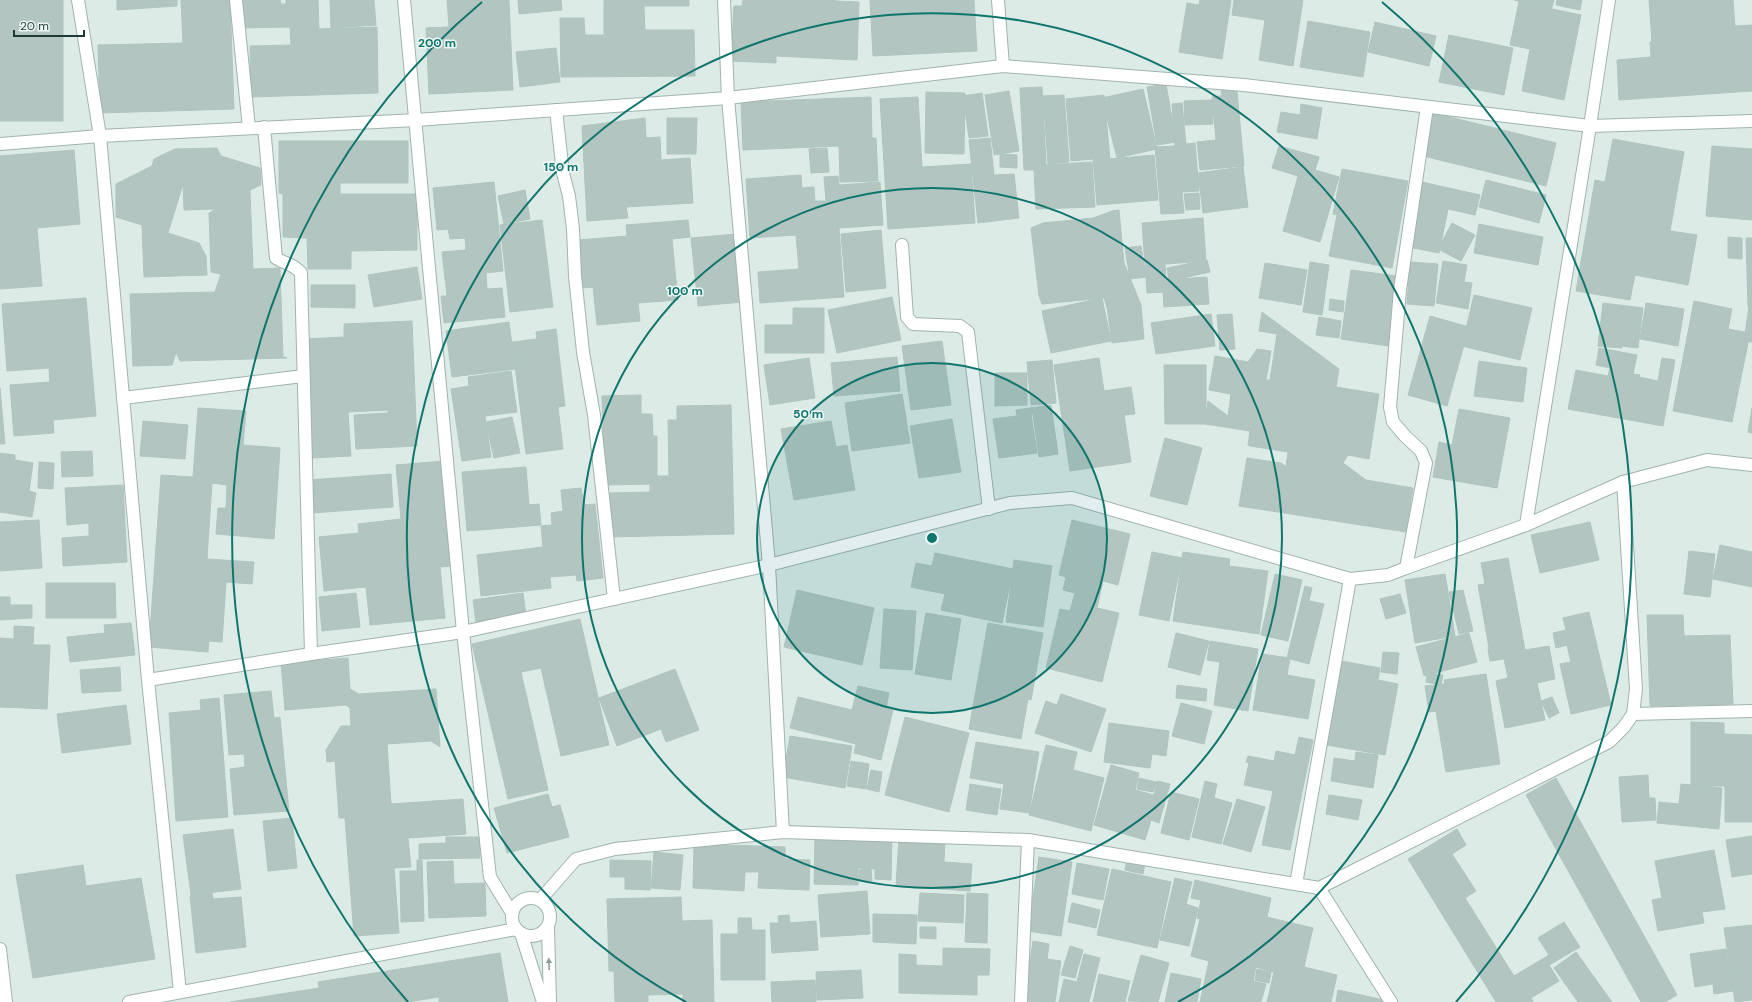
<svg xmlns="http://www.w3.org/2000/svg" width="1752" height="1002" viewBox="0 0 1752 1002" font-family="'DM Sans',sans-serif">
<rect width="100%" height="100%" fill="#ddebe7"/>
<g fill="#b2c5c0" stroke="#afc5bf">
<rect x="0" y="0" width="63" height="121"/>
<path d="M117,0H177V6L117,10Z"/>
<path d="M181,0H230L234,109L100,113L98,45L183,43Z"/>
<path d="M242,0H280L281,4H286V0H318L319,29L377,27L378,93L251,97L250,46L291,45L290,27L242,28Z"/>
<path d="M330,0H374L376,25L331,28Z"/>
<path d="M447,0H509L513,90L429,94L426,28L449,27Z"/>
<path d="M518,0H561L562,10L519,14Z"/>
<path d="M604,0H689V6H644L645,30H694L695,76L561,77L560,18H584L585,35H604Z"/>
<path d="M743,0H835V1L859,2L857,60L776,56V63L731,61L734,6H742Z"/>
<path d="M870,0H974L977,51L873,56Z"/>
<path d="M1200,0H1231L1222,59L1179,52L1187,3L1199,5Z"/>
<path d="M1234,0H1303L1293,66L1259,60L1265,20L1232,15Z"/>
<path d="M1514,0H1554L1551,10Z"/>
<path d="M1557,0H1582L1580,10L1556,5Z"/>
<path d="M1649,0H1733L1735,26L1752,25V91L1619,100L1617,60L1651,57L1650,42H1652Z"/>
<path d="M1519,2L1581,15L1564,100L1522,91L1530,49L1510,45Z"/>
<path d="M1308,21L1370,32L1363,77L1300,67Z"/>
<path d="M1375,22L1436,36L1429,66L1368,52Z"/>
<path d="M1449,35L1513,48L1504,95L1439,82Z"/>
<path d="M556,48L560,82L520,87L516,52Z"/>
<path d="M1236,81L1244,166L1200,170L1197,142L1216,140L1212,97L1222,96L1220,82Z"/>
<path d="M1166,84L1176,142L1157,145L1147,87Z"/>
<path d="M1042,87L1046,165L1092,162L1095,207L1036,209L1034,170H1024L1020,88Z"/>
<path d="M1143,89L1157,149L1117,158L1102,98Z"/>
<path d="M1009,91L1019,151L994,155L985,95Z"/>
<path d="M926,92L965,93L964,154L925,153Z"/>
<path d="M982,93L988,136L969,138L963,96Z"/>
<path d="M1064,95L1069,162L1048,164L1043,96Z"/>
<path d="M1104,95L1110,159L1154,155L1158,200L1097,205L1093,159L1071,161L1066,99Z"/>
<path d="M871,97L872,138H876L878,181L840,182L839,146L743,150L741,102Z"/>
<path d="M918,97L922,167L971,164L975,223L888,229L880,99Z"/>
<path d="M1212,100L1213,124L1185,125L1184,101Z"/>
<path d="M1182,103L1186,144L1195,143L1199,191L1182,192L1184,213L1161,214L1155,147L1175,146L1172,104Z"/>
<path d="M1301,104L1322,108L1317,139L1277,132L1281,112L1300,115Z"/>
<path d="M1429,112L1556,143L1546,186L1419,155Z"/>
<path d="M645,118L646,138L660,137L661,160L690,158L693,203L626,207L628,218L587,221L582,126Z"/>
<path d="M667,118H697L696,154H667Z"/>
<path d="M990,138L994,175L1014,174L1019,218L978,223L969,140Z"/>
<path d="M1613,139L1684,152L1670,231L1697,235L1688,285L1635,275L1630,300L1576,291L1595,180L1605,182Z"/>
<path d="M279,141H408V183H340V194H417V250L351,251V269H308L307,238L283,237V194L279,193Z"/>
<path d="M1279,146L1319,157L1315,170L1339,177L1320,242L1283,231L1298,176L1272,168Z"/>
<path d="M1712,146L1752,149V220L1706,216Z"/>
<path d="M217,148L221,156L260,168L261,185L250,190L253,269L280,268L283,357L287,358L180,361L176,352L172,365L133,366L130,294L215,292L221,274L211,272L209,213L216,209L184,210L183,184L168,233L199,243L206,256L207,275L144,277L142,225L116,217V184L152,166L154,159L175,149Z"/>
<path d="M827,148L829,172L811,173L809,149Z"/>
<path d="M74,150L80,224L37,228L42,286L0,289V156Z"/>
<path d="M1000,154L1017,155V168L1000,167Z"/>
<path d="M1243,167L1248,207L1203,213L1198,173Z"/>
<path d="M1342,169L1408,181L1392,268L1329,256L1337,215L1333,214Z"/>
<path d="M801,175L802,188L814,187L815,201H826L824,177L838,176L839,185L880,182L883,225L839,228L844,297L760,303L758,272L799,269L796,235L750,238L746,179Z"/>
<path d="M1486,180L1546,195L1539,223L1479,207Z"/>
<path d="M494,182L503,271L486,273L487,289L502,288L505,317L444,323L441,296H447L442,252L466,250L465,238L450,239L448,229L437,230L433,188Z"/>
<path d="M1422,182L1480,195L1475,215L1448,209L1439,253L1408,247Z"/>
<path d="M525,190L530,219L504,224L498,196Z"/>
<path d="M1199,193L1200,209L1186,210L1184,194Z"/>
<path d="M1119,210L1124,263L1141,305L1144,339L1112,343L1107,307L1104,298L1042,304L1039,296L1031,228L1043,223L1093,218L1112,211Z"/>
<path d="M1203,218L1206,261L1165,264L1166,280L1207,277L1209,304L1164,307L1163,292L1147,293L1142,223Z"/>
<path d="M542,220L553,307L510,312L500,225Z"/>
<path d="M688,220L690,237L672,239L678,300L638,303L640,321L597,325L593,287L582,288L578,240L627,236L626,225Z"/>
<path d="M1452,223L1475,235L1461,261L1438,249Z"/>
<path d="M1479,224L1543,237L1538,265L1474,253Z"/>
<path d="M881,230L886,288L846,292L841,234Z"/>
<path d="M736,234L743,302L698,306L691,238Z"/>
<path d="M1728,237L1742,238V259L1728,258Z"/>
<path d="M1746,238H1752V307H1748Z"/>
<path d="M1141,246L1146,277L1130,279L1125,248Z"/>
<path d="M1207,260L1210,272L1169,281L1167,268Z"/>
<path d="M1443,261L1467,265L1464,282L1472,283L1468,309L1436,303Z"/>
<path d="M1310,262L1329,265L1322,315L1303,312Z"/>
<path d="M1410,262L1438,264L1434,306L1407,304Z"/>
<path d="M1265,263L1307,270L1301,305L1259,298Z"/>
<path d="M417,267L422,299L374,307L368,275Z"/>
<path d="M1351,270L1397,276L1388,346L1341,339Z"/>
<path d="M311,285H355V308L311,307Z"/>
<path d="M1474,295L1532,308L1520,360L1462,346Z"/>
<path d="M892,297L901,340L837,353L828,310Z"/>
<path d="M86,298L96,416L53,420L54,433L14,436L10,385L50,382L49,368L7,371L2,304Z"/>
<path d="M1102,298L1111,341L1051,353L1042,311Z"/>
<path d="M1330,299L1344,301L1343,312L1329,310Z"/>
<path d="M1694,301L1732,309L1728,329L1750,333L1732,422L1673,411Z"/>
<path d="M1603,303L1643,308L1638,348L1622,346V348L1598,346Z"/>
<path d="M1646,303L1684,309L1678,346L1640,339Z"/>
<path d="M1749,307H1752V342L1744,341Z"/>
<path d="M793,308H824V353H765V325H793Z"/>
<path d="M1262,312L1339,369L1336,387L1379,394L1369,459L1348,455L1343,463L1366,480L1413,488L1406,532L1239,506L1247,458L1281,463L1286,467L1288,452L1250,446L1248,445L1250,431L1205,424L1208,401L1228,416L1231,394L1209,390L1215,356L1248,362L1257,349L1271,351L1266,380H1270L1277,334L1259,331Z"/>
<path d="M1211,314L1215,346L1156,354L1151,323Z"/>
<path d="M1232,314L1235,349L1220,350L1217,315Z"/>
<path d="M1430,316L1469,327L1447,406L1408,395Z"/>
<path d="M1319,317L1341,321L1339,338L1316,335Z"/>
<path d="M412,321L417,446L356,449L354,415L388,413V410L348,412L351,456L311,458L305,339L344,337V324Z"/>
<path d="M509,322L515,369L452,377L446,331Z"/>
<path d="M556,329L565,406L558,407L563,449L526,454L512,342L537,339L536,332Z"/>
<path d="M942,341L951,405L911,410L902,346Z"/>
<path d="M1599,348L1637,355L1633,374L1640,375L1639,377L1658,381L1662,358L1675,360L1663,426L1568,409L1576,370L1608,376L1610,368L1596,365Z"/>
<path d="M897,357L900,391L834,396L831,363Z"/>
<path d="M809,358L815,398L770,405L764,365Z"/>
<path d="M1099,358L1104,391L1131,387L1135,414L1124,415L1131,462L1070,471L1054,365Z"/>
<path d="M1052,360L1056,403L1031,405L1027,362Z"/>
<path d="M1479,361L1527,368L1523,402L1474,396Z"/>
<path d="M1164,365H1206V424H1165Z"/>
<path d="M511,371L517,412L485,416L491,457L462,461L451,389L469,386L468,377Z"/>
<path d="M995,373H1027V405L995,406Z"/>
<path d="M0,388L5,444H0Z"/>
<path d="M902,394L910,443L852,451L845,403Z"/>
<path d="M641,395V414H652L653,436H657V476H669L668,420H677V406L731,405L734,534L611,537L610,493L650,492V484L605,485L602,396Z"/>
<path d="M1051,405L1058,454L1039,457L1033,414L1017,416L1016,410Z"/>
<path d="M198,408L246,411L243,445L280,448L274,539L216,534L218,508H226L227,485L212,483L207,559L254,562L252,584L226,582L222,642L209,641L208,652L149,647L161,475L193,477Z"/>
<path d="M1752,408V433L1748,432Z"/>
<path d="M1459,409L1510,418L1497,488L1433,477L1439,442L1452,445Z"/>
<path d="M1031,414L1037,453L999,458L993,419Z"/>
<path d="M512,417L520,453L494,458L486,422Z"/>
<path d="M952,419L961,472L919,478L910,426Z"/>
<path d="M143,421L188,425L185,459L140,456Z"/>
<path d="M831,421L836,447L847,445L855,490L794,500L781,429Z"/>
<path d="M1165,438L1202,448L1187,505L1150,496Z"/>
<path d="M92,451L93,476L62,477L61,452Z"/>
<path d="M0,453L15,455V460L33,463L29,491L36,493L32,517L0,512Z"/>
<path d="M444,461L454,566L440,567L445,618L370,625L366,587L324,591L319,537L359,533L358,524L401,519L396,465Z"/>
<path d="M39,462L54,463L53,489L38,488Z"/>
<path d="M526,467L529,505L539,504L541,525L467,531L462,472Z"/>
<path d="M391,474L393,507L312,513L309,480Z"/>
<path d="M123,485L127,562L63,566L62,538L89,536V523L67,525L65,488Z"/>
<path d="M581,488L584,505L595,504L603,578L577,581L576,575L550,577L551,588L481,596L477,555L543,547L541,526L552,525L551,513L563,511L561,490Z"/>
<path d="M39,520L42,568L0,571V522Z"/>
<path d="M1072,520L1130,534L1118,585L1103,581L1097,608L1119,613L1102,682L1046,668L1060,609L1070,611L1075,593L1063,590L1066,577L1059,575Z"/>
<path d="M1590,522L1599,560L1540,573L1531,535Z"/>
<path d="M1720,545L1752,552V587L1713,579Z"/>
<path d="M1689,551L1715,554L1710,597L1684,594Z"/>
<path d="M1152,552L1182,558L1169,621L1139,615Z"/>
<path d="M1183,552L1230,559L1229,566L1268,571L1259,634L1173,621Z"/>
<path d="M935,553L1013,569L1002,623L941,610L945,594L911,587L916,563L932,566Z"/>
<path d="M1508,558L1525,650L1549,646L1555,679L1537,683L1545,720L1505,728L1496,681L1508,678L1504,659L1490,661L1488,649L1489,648L1478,585L1485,584L1481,563Z"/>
<path d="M1014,560L1052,566L1043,627L1006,622Z"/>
<path d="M1275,574L1302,580L1288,641L1261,635Z"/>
<path d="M1445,574L1455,636L1415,643L1405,580Z"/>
<path d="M46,583H115L116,618H46Z"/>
<path d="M1305,586L1312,588L1309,601L1324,604L1309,664L1287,658Z"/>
<path d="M797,590L874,608L862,665L784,647Z"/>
<path d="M1463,590L1473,631L1459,634L1449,592Z"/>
<path d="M356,593L360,627L322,631L319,597Z"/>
<path d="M523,593L526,616L476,623L473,600Z"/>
<path d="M1400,594L1406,613L1386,619L1380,599Z"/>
<path d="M0,597H10V605H32V618L0,620Z"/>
<path d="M884,609L916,611L912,670L880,668Z"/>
<path d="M1589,612L1611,705L1571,714L1560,664L1571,662L1567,645L1556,648L1553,633L1566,630L1563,618Z"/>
<path d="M926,613L961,619L951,680L915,674Z"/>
<path d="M1647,615H1683L1684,636L1730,635L1733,704L1650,706Z"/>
<path d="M580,619L609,745L561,756L541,668L521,672L548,790L508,799L472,644Z"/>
<path d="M131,623L135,655L70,662L67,637L105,633L104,625Z"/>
<path d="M988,623L1043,633L1031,700L1028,699L1021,739L969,729Z"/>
<path d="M14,626L34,627L33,645H50L47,709L0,707V638L14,639Z"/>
<path d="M1176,633L1209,641L1200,675L1168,667Z"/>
<path d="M1469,633L1477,662L1424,676L1416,647Z"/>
<path d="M1210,641L1258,649L1248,711L1214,705L1220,662L1207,660Z"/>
<path d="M1383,652L1399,653L1397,674L1381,672Z"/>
<path d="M1262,654L1290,658L1287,675L1315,680L1308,719L1253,710Z"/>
<path d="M348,658L350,689L359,694L436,689L440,747L431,741L387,744L391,804L463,799L466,834L408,838L411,867L394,868L399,933L354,936L345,818H339L335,761L327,762L326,750L341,726H351L350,708L346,705L285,710L281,663Z"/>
<path d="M1341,661L1380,668L1378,680L1398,684L1385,755L1327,745Z"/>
<path d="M120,667L121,691L82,693L80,670Z"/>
<path d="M675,669L699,730L666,742L661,729L617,746L599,698Z"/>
<path d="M1427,673L1443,675L1441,685L1426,682Z"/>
<path d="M1486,674L1500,764L1446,772L1436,711L1429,712L1425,686L1445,684L1444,680Z"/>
<path d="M1177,685L1207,689L1206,701L1176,698Z"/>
<path d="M858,686L889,693L886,708L893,710L881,760L854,753L856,744L790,728L798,697L852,710Z"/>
<path d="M271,691L274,718L280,717L289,811L234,815L230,769L245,767L244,754L229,755L224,695Z"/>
<path d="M1061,694L1106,709L1091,752L1035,733L1046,701L1057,705Z"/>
<path d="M1552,697L1559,713L1549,718L1541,701Z"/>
<path d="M219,698L228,817L176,821L169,713L201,710L200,700Z"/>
<path d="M1181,703L1212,711L1204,744L1172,736Z"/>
<path d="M126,705L131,744L62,753L57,714Z"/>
<path d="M905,717L969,733L949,812L885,795Z"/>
<path d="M1691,722L1724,723V734L1752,735V822H1725V786H1691Z"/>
<path d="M1109,723L1169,731L1166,756L1152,754L1150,768L1104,762Z"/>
<path d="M790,736L852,746L845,788L783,777Z"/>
<path d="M1299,737L1313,740L1290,850L1262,845L1273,791L1244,785L1249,763L1246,762L1248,756L1274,761L1276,751L1295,755Z"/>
<path d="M976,742L1039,752L1029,813L1000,809L1004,784L970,778Z"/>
<path d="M1046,745L1077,752L1073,770L1104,778L1091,831L1029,815Z"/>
<path d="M1356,752L1378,755L1373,788L1331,781L1334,758L1355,761Z"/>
<path d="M851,761L869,764L866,789L847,786Z"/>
<path d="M1111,765L1139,773L1135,790L1154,795L1157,781L1170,784L1159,823L1151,820L1145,840L1094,825Z"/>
<path d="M871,770L882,772L879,792L867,789Z"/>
<path d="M1648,775L1649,798H1655L1656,820L1622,822L1619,777Z"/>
<path d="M1139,778L1156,782L1153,792L1137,789Z"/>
<path d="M1556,778L1677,995L1665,1002H1641L1526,795Z"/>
<path d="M1205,781L1217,784L1214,798L1232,803L1221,844L1192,837Z"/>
<path d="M970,784L1001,789L997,815L966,810Z"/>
<path d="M1681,784L1722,788L1719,829L1657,823L1659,802L1679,804Z"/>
<path d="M1171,792L1199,799L1189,840L1161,833Z"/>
<path d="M548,794L552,807L560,805L569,837L507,853L494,808Z"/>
<path d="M1329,795L1362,800L1358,820L1326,814Z"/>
<path d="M1237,799L1265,807L1251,852L1223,844Z"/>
<path d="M292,818L297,868L268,871L263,821Z"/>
<path d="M233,829L241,889L191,895L183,835Z"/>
<path d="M1457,829L1466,845L1452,854L1476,891L1465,898L1514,976L1549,955L1538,938L1564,922L1580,947L1549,965L1559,981L1531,998L1533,1002H1496L1408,859Z"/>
<path d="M815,835L892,837L891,880L875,879V869L858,868V885L814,884Z"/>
<path d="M1752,836V874L1732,877L1726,840Z"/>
<path d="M446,837H479L480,858L419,859V844L446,843Z"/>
<path d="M899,837L945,840L944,862L972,864L970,891L896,886Z"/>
<path d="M694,844L785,847V859L810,860L809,890L758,888L759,872H745L744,891L693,888Z"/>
<path d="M1714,850L1725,909L1702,912L1704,923L1658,931L1652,900L1662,898L1655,861Z"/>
<path d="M654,852L683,855L680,890L651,888Z"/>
<path d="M1039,857L1072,862L1061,936L1028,931Z"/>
<path d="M1127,859L1145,863L1143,874L1125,870Z"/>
<path d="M417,860H422L424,921L401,922L400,871H417Z"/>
<path d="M610,860L651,861L650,890L625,889V877H610Z"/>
<path d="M453,861L454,884L485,883L486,916L429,918L427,862Z"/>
<path d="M1077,863L1109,869L1103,900L1072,894Z"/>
<path d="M83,865L86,886L141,878L155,959L33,978L16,875Z"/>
<path d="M871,869L872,881H859V870Z"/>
<path d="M1112,869L1171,882L1157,948L1097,935Z"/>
<path d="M1175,878L1192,882L1186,904L1198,908L1189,946L1160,940Z"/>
<path d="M1195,880L1271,898L1267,917L1313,928L1304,967L1337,975L1331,1002H1267L1274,972L1256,967L1253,981L1266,984L1261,1002H1200L1209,961L1191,956L1200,919L1197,918L1201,900L1191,898Z"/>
<path d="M867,891L870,934L821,937L818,895Z"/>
<path d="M212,893L213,899L241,897L246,947L196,953L190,896Z"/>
<path d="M920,893L964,895L963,923L918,921Z"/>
<path d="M967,893L988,894L987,943L965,942Z"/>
<path d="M681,897L682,921L712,920L714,1002H683V994L648,995V1002H615L614,971H609L607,899Z"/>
<path d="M1072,903L1100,910L1096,928L1068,922Z"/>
<path d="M873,914L917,915L916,944L873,942Z"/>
<path d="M789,915L790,923L816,921L818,950L772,953L770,923H779L778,916Z"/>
<path d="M738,918H751L752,930H765V980H721V934H738Z"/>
<path d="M1752,925V1000L1735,1002L1724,928Z"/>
<path d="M920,927H936V939L920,938Z"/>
<path d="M1033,941L1049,944L1047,959L1061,961L1055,1002H1035L1021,1000L1027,962H1030Z"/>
<path d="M1070,946L1083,950L1075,978L1061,975Z"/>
<path d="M943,948L990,949L989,975H977V995L899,993V954L916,955V965L943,966Z"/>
<path d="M1726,949L1733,991L1714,994L1713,984L1695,987L1690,954Z"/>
<path d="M1576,952L1612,1002H1578L1554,968Z"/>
<path d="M500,953L508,1002H439V997L408,1002H230L319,988L318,982Z"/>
<path d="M1084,954L1100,958L1089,1002H1059L1064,979L1077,982Z"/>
<path d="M1141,955L1169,963L1158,1002L1128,1001Z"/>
<path d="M1257,969L1271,972L1269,983L1255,980Z"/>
<path d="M861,970L863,998L817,1000L816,972Z"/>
<path d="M1171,973L1201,979L1197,1002H1165Z"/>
<path d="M1099,974L1130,981L1125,1002H1093Z"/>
<path d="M815,980L816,1002H772L771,982Z"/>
<path d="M1338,990L1384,1000L1383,1002H1336Z"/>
</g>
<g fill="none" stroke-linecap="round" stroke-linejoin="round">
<g stroke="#a0b3af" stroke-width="14">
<g id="street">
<path d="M78,0L100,136L148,680L180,992"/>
<path d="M236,0L249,128"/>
<path d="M404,0L463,632L490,877L512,913"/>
<path d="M724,0L728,98L769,565L783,832"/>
<path d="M998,0L1003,66"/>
<path d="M556,110L563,173L569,196L573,229L575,276L583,352L594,415L614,599"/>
<path d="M264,127L276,258C287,265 292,263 301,273L311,654"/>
<path d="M0,144L100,136L416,120L728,98L1003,66L1244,85L1590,126L1752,121"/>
<path d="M902,245L907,317L913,324L960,326L968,332L989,509"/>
<path d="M123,398L303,376"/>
<path d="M1526,525L1590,126L1609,0"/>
<path d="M1406,568L1426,463L1421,451L1405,436L1393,422L1390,407L1400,290L1427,107"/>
<path d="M148,680L311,654L463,632L769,565L1010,503L1072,498L1350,579L1388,575L1406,568L1526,525L1623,482L1707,460L1752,465"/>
<path d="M1633,714L1752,711"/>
<path d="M1296,884L1350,579"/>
<path d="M1319,888L1391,1002"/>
<circle cx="531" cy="917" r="19"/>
<path d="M540,900L576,859L615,849L783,832L1028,840L1319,888L1609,742L1624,727L1633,714L1636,689L1623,482"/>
<path d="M548,927L550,1002"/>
<path d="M521,933L543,1002"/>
<path d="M0,949L6,1002"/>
<path d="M129,1002L516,929"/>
<path d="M1021,1002L1028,840"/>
</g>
</g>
<use href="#street" stroke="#fff" stroke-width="12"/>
</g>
<defs><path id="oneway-solid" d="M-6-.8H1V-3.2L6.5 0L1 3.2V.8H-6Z"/></defs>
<use fill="#8e9d9c" href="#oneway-solid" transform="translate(549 964) rotate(-92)"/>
<circle cx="932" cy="538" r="175" fill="#0f766e" fill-opacity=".12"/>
<g fill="none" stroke="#0f766e" stroke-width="2">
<circle cx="932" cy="538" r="175"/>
<circle cx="932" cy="538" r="350"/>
<path d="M686 1002A525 525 0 1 1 1178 1002"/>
<path d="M408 1002A700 700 0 0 1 482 2M1382 2A700 700 0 0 1 1456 1002"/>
</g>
<circle cx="932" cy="538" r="6" fill="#0f766e" stroke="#eef7f4" stroke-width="2"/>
<g font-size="12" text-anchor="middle" font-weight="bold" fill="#0f766e" stroke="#eef7f4" stroke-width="3" stroke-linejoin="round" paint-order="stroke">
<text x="437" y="47">200 m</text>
<text x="561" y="171">150 m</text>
<text x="685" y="295">100 m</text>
<text x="808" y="418">50 m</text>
</g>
<path d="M14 30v6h70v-6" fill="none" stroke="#1e3b38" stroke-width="2"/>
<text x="20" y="30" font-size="12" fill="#1e3b38" stroke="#eef7f4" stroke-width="3" paint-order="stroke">20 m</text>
</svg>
